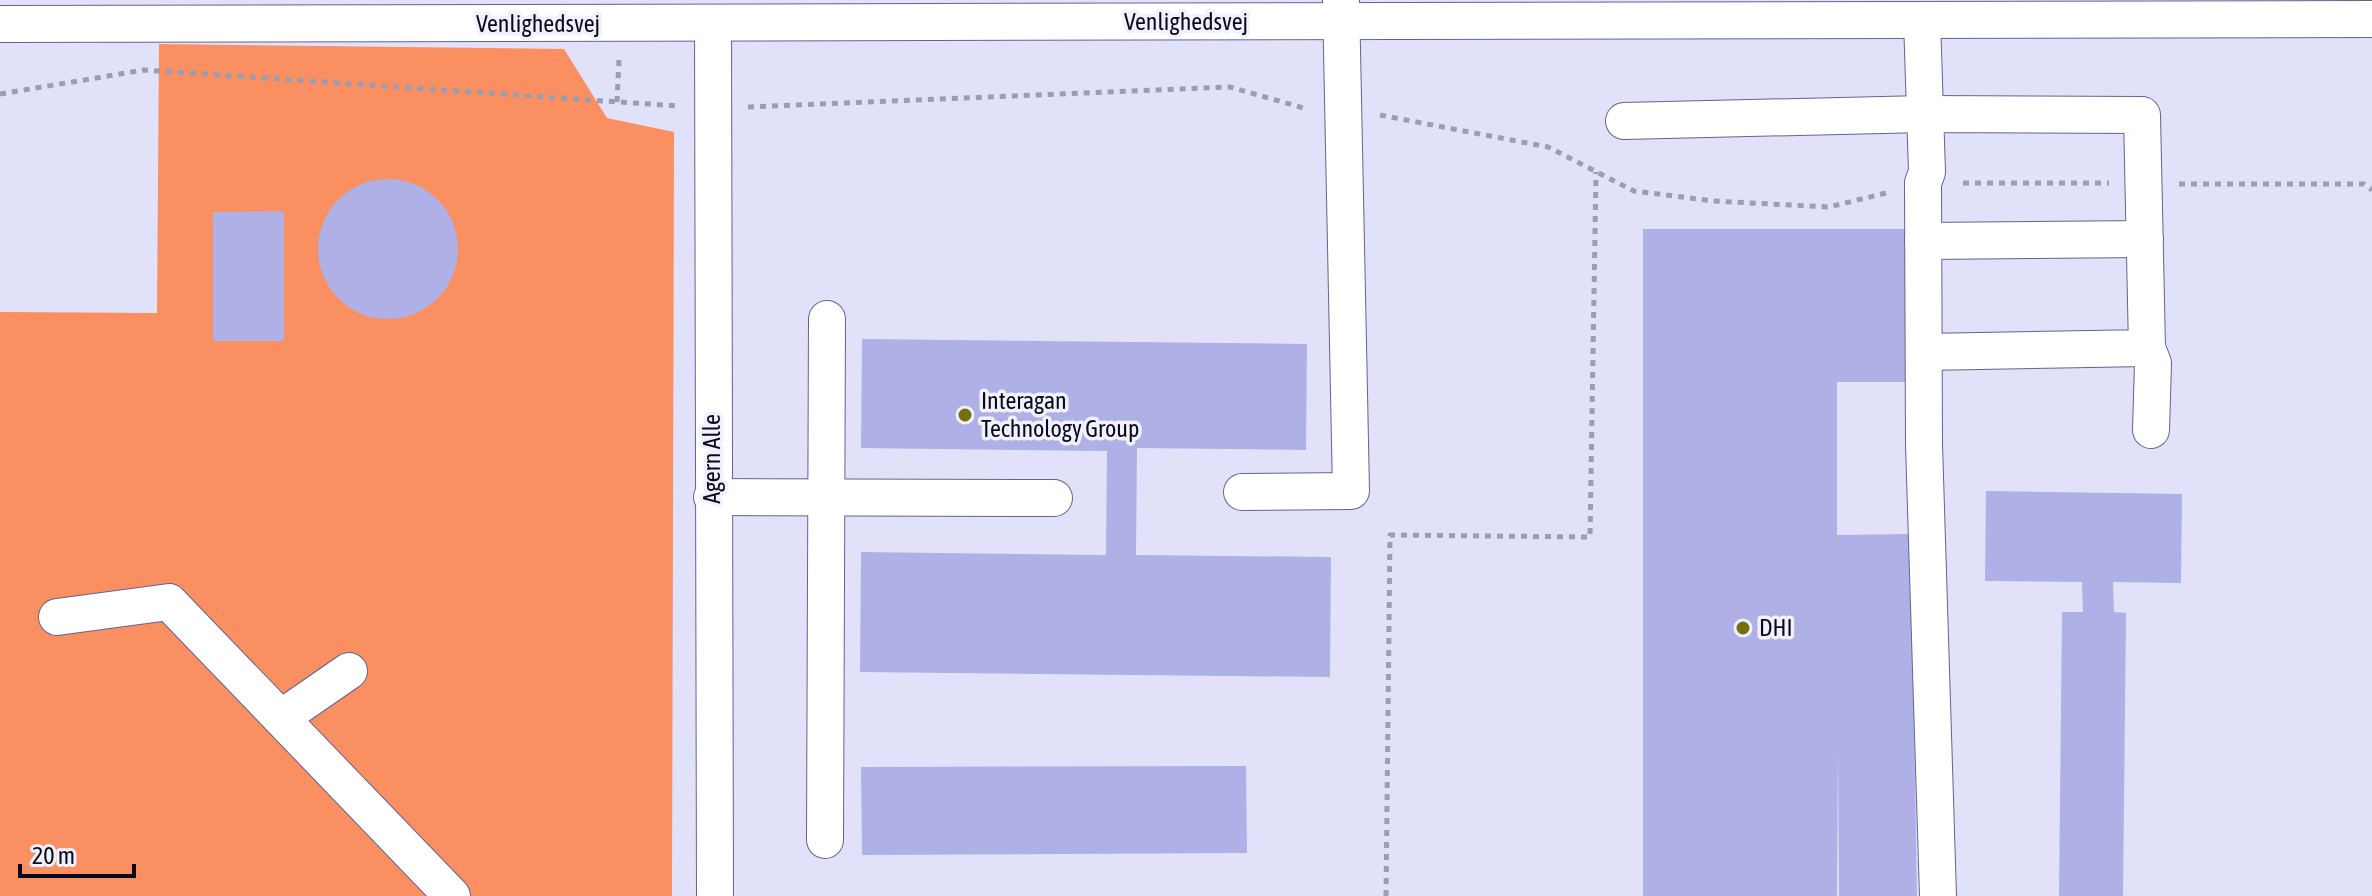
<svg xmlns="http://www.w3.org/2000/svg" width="2372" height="896" viewBox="0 0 2372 896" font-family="'Asap Condensed',sans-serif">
<rect width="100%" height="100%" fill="#e1e2f9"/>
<path fill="#fa8f61" d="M159,44L564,49L607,118L674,132L672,896H0V312L157,313Z"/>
<g fill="#afb0e5">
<circle cx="388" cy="249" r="70"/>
<path d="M284,211V341H213V212Z"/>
<path d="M1643,229H1909V382H1837V535L1911,534L1917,896H1839L1838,745L1837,896H1643Z"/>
<path d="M862,339L1307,344L1306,450L1137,448L1136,555L1331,557L1330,677L860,672L861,552L1106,555L1107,451L861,448Z"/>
<path d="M1986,491L2182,494L2181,583L2113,582L2114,612L2126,613L2123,896H2059L2062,612H2083L2082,582L1985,581Z"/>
<path d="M1246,766L1247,853L862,855L861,767Z"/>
</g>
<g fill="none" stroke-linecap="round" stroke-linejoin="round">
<g stroke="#636393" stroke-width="38">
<g id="minor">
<path d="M1922,20L1927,172L1923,183L1924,444L1938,896"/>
<path d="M713,23L715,896"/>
<path d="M0,24L2372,19"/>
<path d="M1624,121L1924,114L2142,115L2147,348L1924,352"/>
<path d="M1923,241L2145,239"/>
<path d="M2147,348L2153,363L2151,430"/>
<path d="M1242,492L1351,491L1341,0"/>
<path d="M712,497L1054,498"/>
<path d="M57,617L169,602L452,896"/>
<path d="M281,718L349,671"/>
<path d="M825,840L827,319"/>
</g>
</g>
<g stroke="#9c9cb2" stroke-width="5" stroke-dasharray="6 6" stroke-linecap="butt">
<path d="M0,94L144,70L679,106"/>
<path d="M617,102L619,59"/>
<path d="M748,107L1230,87L1307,109"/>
<path d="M1380,115L1548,147L1634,191L1713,201L1829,207L1886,193"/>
<path d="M1963,183H2109"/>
<path d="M2179,184H2364L2372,190"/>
<path d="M1386,896L1390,535L1590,537L1596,172"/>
</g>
<use href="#minor" stroke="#fff" stroke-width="36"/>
</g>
<g fill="#776e0c" stroke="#f0f1fc" stroke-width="3">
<circle cx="965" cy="415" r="8"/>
<circle cx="1743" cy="628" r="8"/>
</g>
<g text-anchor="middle" stroke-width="7" stroke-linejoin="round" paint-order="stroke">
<g font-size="24" fill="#0a091b" stroke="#f0f1fc">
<text x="1186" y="30">Venlighedsvej</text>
<text x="538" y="32">Venlighedsvej</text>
<text transform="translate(712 459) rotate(-90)" y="8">Agern Alle</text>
</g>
<g font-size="24" fill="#0a091b" stroke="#f0f1fc" text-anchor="start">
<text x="981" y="409">Interagan<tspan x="981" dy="28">Technology Group</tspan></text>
<text x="1759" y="636">DHI</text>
</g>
</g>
<path d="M20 864v12h114v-12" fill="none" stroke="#0a091b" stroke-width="4"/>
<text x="32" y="864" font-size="24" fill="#0a091b" stroke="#f0f1fc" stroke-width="6" paint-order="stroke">20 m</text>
</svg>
